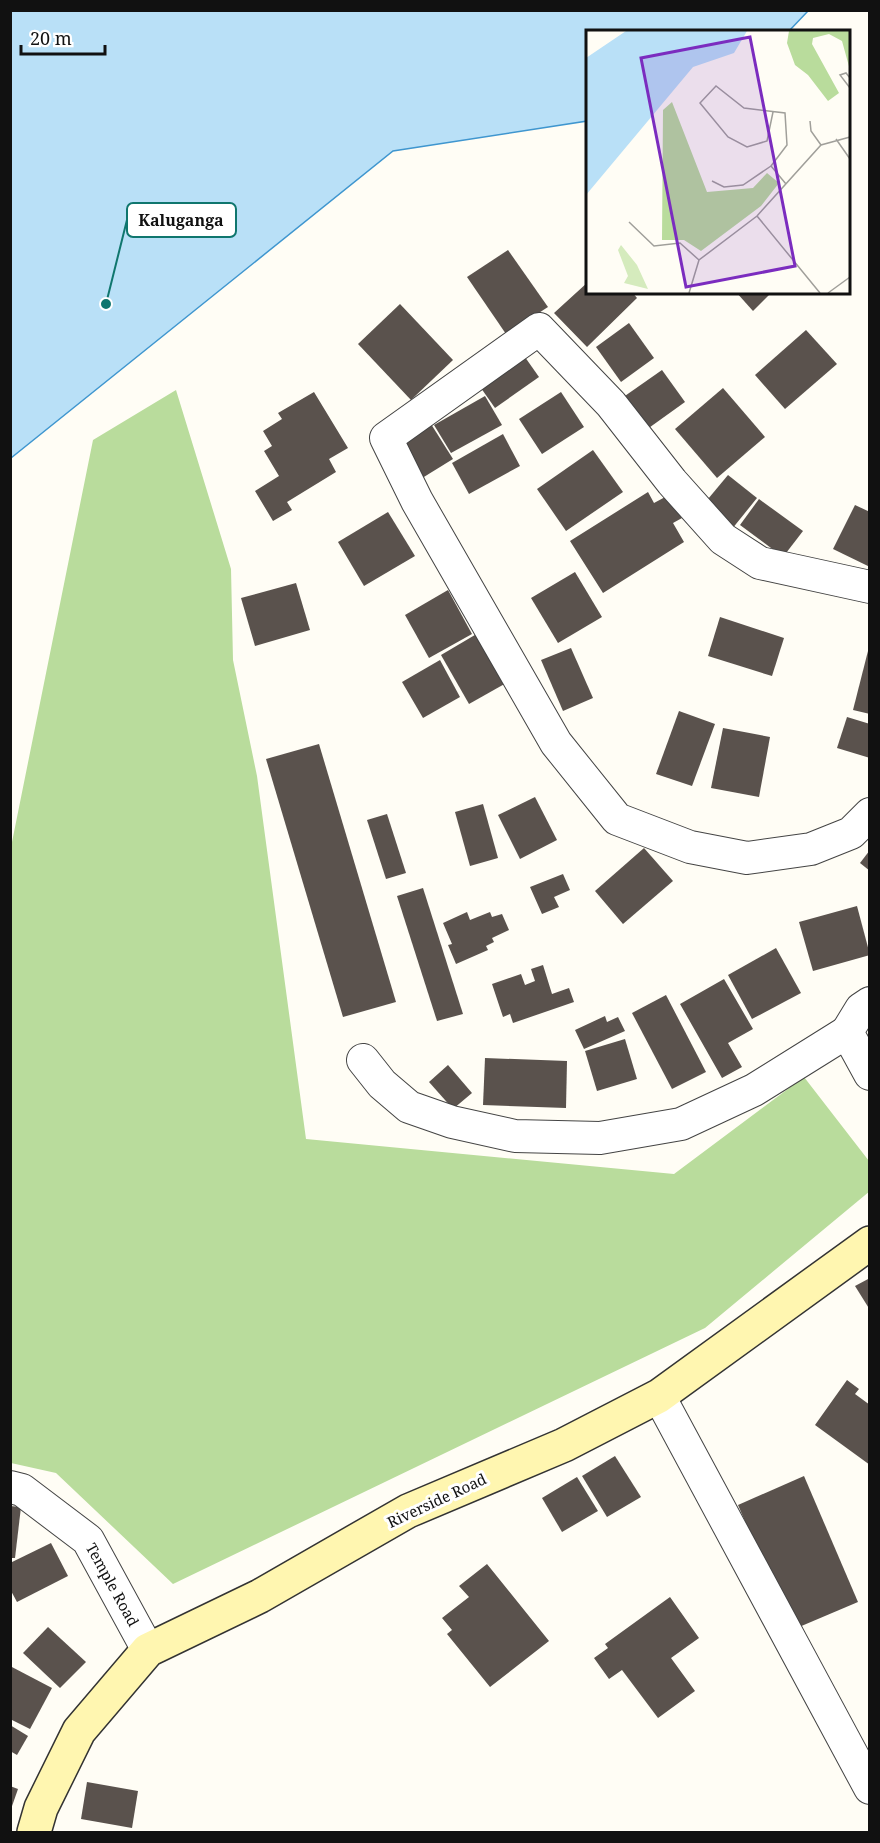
<svg xmlns="http://www.w3.org/2000/svg" width="880" height="1843" viewBox="0 0 880 1843" font-family="'Noto Serif',serif">
<rect width="100%" height="100%" fill="#fffdf5"/>
<path fill="#b9dc9c" d="M176,390L231,569L233,660L257,776L306,1139L674,1174L804,1077L869,1161L870,1191L705,1328L173,1584L56,1473L11,1463V847L93,440Z"/>
<path fill="#b9e0f7" stroke="#3f96cf" stroke-width="1.5" d="M11,10H808V11L789,31L588,32L587,121L393,151L11,458Z"/>
<g fill="#5a524d">
<path d="M508,250L548,307L506,334L467,277Z"/>
<path d="M588,282V292H632L637,298L587,347L554,313Z"/>
<path d="M736,292H772L753,311Z"/>
<path d="M400,304L453,360L411,400L358,344Z"/>
<path d="M629,323L654,358L621,382L596,347Z"/>
<path d="M806,330L837,364L785,409L755,375Z"/>
<path d="M520,350L539,377L495,408L476,381Z"/>
<path d="M662,370L685,402L646,430L622,398Z"/>
<path d="M723,388L765,437L717,478L675,429Z"/>
<path d="M314,392L348,448L329,459L336,472L287,502L292,510L273,521L255,491L279,476L264,451L272,446L263,431L282,419L278,413Z"/>
<path d="M561,392L584,427L542,454L519,419Z"/>
<path d="M485,396L502,425L451,453L434,425Z"/>
<path d="M431,424L453,459L419,480L397,444Z"/>
<path d="M503,434L520,466L469,494L452,463Z"/>
<path d="M593,450L623,492L566,531L537,489Z"/>
<path d="M728,475L757,498L732,529L703,505Z"/>
<path d="M648,492L654,503L667,496L682,518L673,523L684,542L603,593L570,541Z"/>
<path d="M759,499L803,531L783,557L740,525Z"/>
<path d="M855,505L870,512V567L833,549Z"/>
<path d="M388,512L415,556L364,586L338,542Z"/>
<path d="M575,572L602,617L558,643L531,598Z"/>
<path d="M296,583L310,630L255,646L241,598Z"/>
<path d="M448,590L472,634L429,658L405,615Z"/>
<path d="M720,617L784,638L772,676L708,656Z"/>
<path d="M480,632L508,682L469,704L441,655Z"/>
<path d="M869,647H870V714L853,710Z"/>
<path d="M571,648L593,698L563,711L541,660Z"/>
<path d="M440,660L460,697L423,718L402,682Z"/>
<path d="M679,711L715,724L692,786L656,774Z"/>
<path d="M847,717L870,724V758L837,748Z"/>
<path d="M723,728L770,737L759,797L711,788Z"/>
<path d="M319,744L396,1002L343,1017L266,759Z"/>
<path d="M535,797L557,840L520,859L498,815Z"/>
<path d="M483,804L498,858L470,866L455,812Z"/>
<path d="M387,814L406,873L386,879L367,820Z"/>
<path d="M644,848L673,881L623,924L595,891Z"/>
<path d="M870,850V871L860,863Z"/>
<path d="M563,874L570,890L554,897L559,907L542,914L530,887Z"/>
<path d="M423,888L463,1014L437,1021L397,896Z"/>
<path d="M857,906L870,955L813,971L799,922Z"/>
<path d="M467,912L470,920L490,912L492,917L502,914L509,930L492,938L494,942L486,946L488,950L456,964L448,945L452,944L443,923Z"/>
<path d="M776,948L801,993L752,1019L728,975Z"/>
<path d="M543,965L552,994L569,988L574,1002L513,1023L510,1014L503,1017L492,984L521,974L525,985L535,981L531,969Z"/>
<path d="M724,979L753,1029L728,1043L742,1067L722,1078L680,1004Z"/>
<path d="M666,995L706,1072L672,1089L632,1013Z"/>
<path d="M605,1016L607,1022L618,1017L625,1031L584,1049L575,1030Z"/>
<path d="M625,1039L637,1079L597,1091L585,1051Z"/>
<path d="M485,1058L567,1061L566,1108L483,1105Z"/>
<path d="M448,1065L472,1093L453,1109L429,1082Z"/>
<path d="M870,1278V1310L855,1286Z"/>
<path d="M847,1380L859,1389L855,1394L870,1405V1465L815,1425Z"/>
<path d="M615,1456L641,1497L607,1517L582,1476Z"/>
<path d="M804,1476L858,1602L792,1630L738,1505Z"/>
<path d="M577,1477L598,1511L562,1532L542,1498Z"/>
<path d="M10,1506L21,1507L15,1558H10Z"/>
<path d="M51,1543L68,1576L17,1602L10,1589V1563Z"/>
<path d="M487,1564L549,1641L490,1687L447,1634L452,1630L442,1618L469,1597L459,1586Z"/>
<path d="M670,1597L699,1638L671,1658L695,1691L658,1718L622,1670L609,1679L594,1658L608,1648L605,1644Z"/>
<path d="M48,1627L86,1662L60,1688L23,1653Z"/>
<path d="M10,1666L52,1688L30,1729L10,1719Z"/>
<path d="M10,1725L28,1736L17,1755L10,1751Z"/>
<path d="M87,1782L138,1791L132,1828L81,1819Z"/>
<path d="M10,1786L18,1789L11,1809H10Z"/>
</g>
<g fill="none" stroke-linecap="round" stroke-linejoin="round">
<g stroke="#444" stroke-width="34">
<g id="street">
<path d="M870,587L760,563L723,539L672,482L611,404L539,329L386,438L417,501L556,743L617,819L690,847L747,858L811,849L851,833L870,814"/>
<path d="M870,1003L861,1009L847,1032L870,1074"/>
<path d="M363,1060L382,1084L409,1107L452,1122L515,1136L600,1138L681,1124L754,1090L847,1032"/>
<path d="M659,1396L870,1788"/>
<path d="M10,1487L22,1490L88,1540L148,1650"/>
</g>
</g>
<g stroke="#333" stroke-width="36">
<path id="secondary" d="M34,1832L41,1808L79,1731L148,1650L260,1596L408,1511L564,1445L659,1396L870,1243"/>
</g>
<use href="#street" stroke="#fff" stroke-width="32"/>
<use href="#secondary" stroke="#fff6b0" stroke-width="33"/>
</g>
<g text-anchor="middle" stroke-width="6" stroke-linejoin="round" paint-order="stroke">
<g font-size="15" fill="#111" stroke="#fff">
<text transform="translate(437 1501) rotate(-25)" y="5">Riverside Road</text>
<text transform="translate(112 1585) rotate(61)" y="5">Temple Road</text>
</g>
</g>
<g transform="translate(586 30)">
<rect width="264" height="264" fill="#fffdf5"/>
<path d="M35,215L51,235L62,259L38,253L42,246L32,220Z" fill="#d5ebbd"/>
<path d="M203,1H264V40L256,11L243,4L227,8L226,14L253,63L242,71L222,45L209,35L201,13ZM86,72L121,162L167,158L181,143L193,153L175,176L115,221L98,210H76L77,80Z" fill="#b9dc9c"/>
<path d="M40,1H161L148,23L107,37L0,165V28Z" fill="#b9e0f7"/>
<path fill="none" stroke="#a09f9a" stroke-width="1.5" d="M264,48L260,43L254,45L264,58M187,82L181,111L161,117L142,107L114,73L130,56L158,78L199,83L201,115L185,136L200,154M224,91L225,101L235,115M250,109L264,129M126,151L138,157L157,155L185,136M171,186L234,263M43,192L68,216L94,213L113,230M103,263L113,230L171,186L235,115L264,107M242,263L264,247"/>
<path fill="#7b2cbf" fill-opacity="0.15" stroke="#7b2cbf" stroke-width="3" d="M164,7L209,236L100,257L55,28Z"/>
<rect width="264" height="264" fill="none" stroke="#111" stroke-width="3"/>
</g>
<path fill="none" stroke="#0f766e" stroke-width="2" d="M106 304L127 220"/>
<circle fill="#0f766e" stroke="#fff" stroke-width="2" cx="106" cy="304" r="6"/>
<rect fill="#fff" stroke="#0f766e" stroke-width="2" x="127" y="203" width="109" height="34" rx="6"/>
<g font-size="16" text-anchor="middle" font-weight="bold" fill="#111">
<text x="181" y="226">Kaluganga</text>
</g>
<rect width="880" height="1843" fill="none" stroke="#111111" stroke-width="24"/>
<path d="M21 45v9h84v-9" fill="none" stroke="#111111" stroke-width="3"/>
<text x="30" y="45" font-size="18" fill="#111111" stroke="#ffffff" stroke-width="4.5" paint-order="stroke">20 m</text>
</svg>
